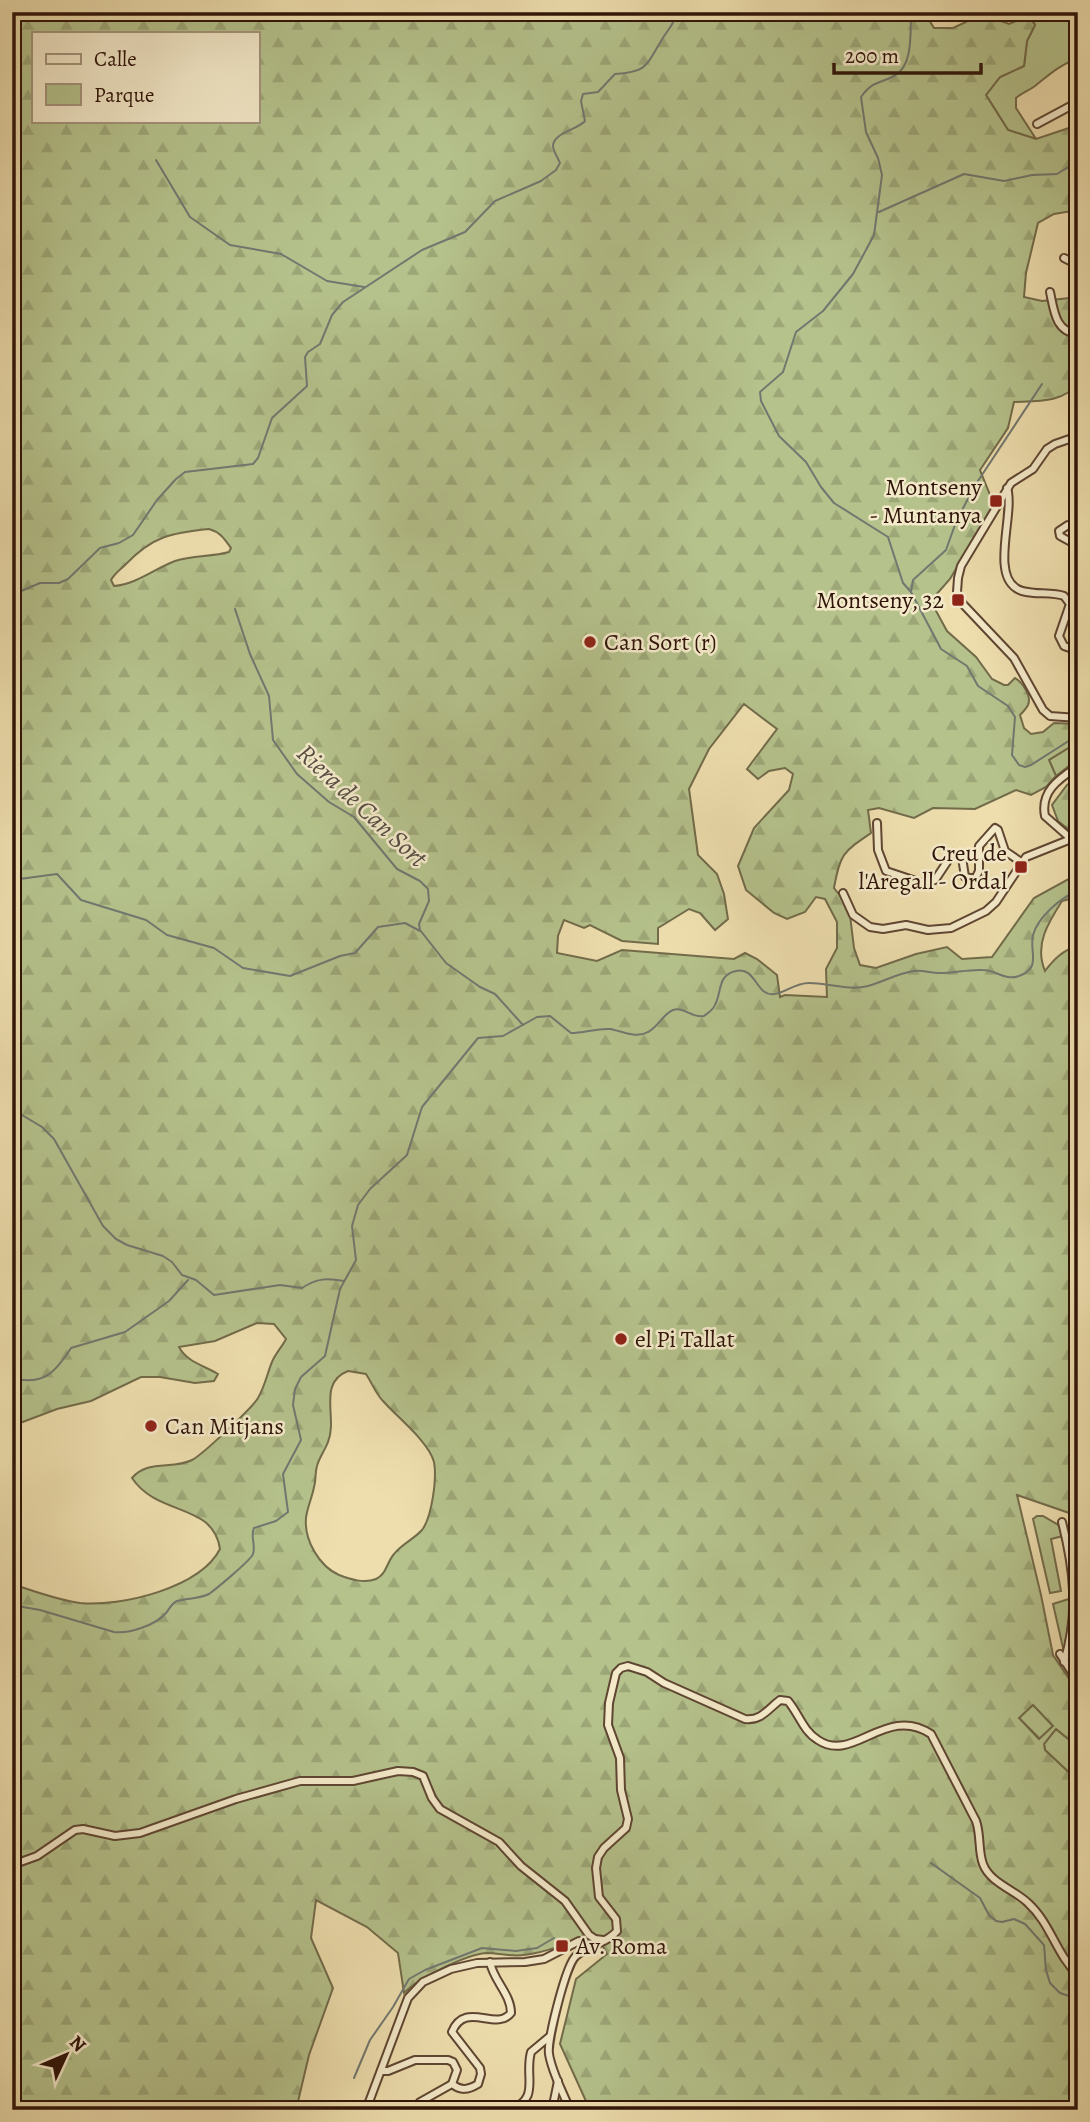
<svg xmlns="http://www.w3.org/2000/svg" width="1090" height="2122" viewBox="0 0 1090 2122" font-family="Alegreya,serif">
<defs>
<pattern id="forest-firs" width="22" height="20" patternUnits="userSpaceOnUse" patternTransform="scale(1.75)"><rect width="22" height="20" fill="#b5c28c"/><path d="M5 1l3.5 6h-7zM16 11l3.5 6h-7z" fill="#9ca677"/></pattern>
</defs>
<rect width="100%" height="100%" fill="#eedeae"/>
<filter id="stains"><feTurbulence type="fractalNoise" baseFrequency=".00286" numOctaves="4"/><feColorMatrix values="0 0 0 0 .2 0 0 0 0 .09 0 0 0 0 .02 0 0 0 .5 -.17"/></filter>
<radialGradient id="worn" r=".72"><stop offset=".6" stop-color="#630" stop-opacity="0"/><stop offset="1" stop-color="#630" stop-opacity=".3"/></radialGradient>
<g fill="#b5c28c" stroke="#726b4a" stroke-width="2">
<path d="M1029,12H1078V59C1060,64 1049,75 1035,86C1028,91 1022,93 1016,98V108L1036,139L1008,130L986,95L1000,77L1024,66L1027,41L1035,25Z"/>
<path d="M1078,742V759L1056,776L1049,760Z"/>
<path d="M1037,1516H1043L1060,1526L1063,1536L1051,1539L1061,1591L1050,1593L1033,1519Z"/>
<path d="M1072,1598L1064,1652L1053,1604Z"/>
<path d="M1033,1704L1053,1726L1040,1739L1019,1718Z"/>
<path d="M1056,1729L1078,1747V1781L1045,1750L1044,1744Z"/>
</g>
<g fill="url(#forest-firs)" stroke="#726b4a" stroke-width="2" fill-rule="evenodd">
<path d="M12,12H924L934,28H953L966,22L962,12H992L993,18L1009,24L1028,16L1035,25L1027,41L1024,66L1000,77L986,95L1008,130L1036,139L1078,125V210L1054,214L1038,223L1026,273L1024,297L1042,301L1078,297V383C1064,403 1036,401 1014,402L1008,428L980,470L994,505L950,579L935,596V609L947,631L976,657L992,679L1004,685H1008L1015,678C1022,682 1032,696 1028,705C1026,709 1023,712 1020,715L1024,728L1031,734L1043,732L1054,723L1078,724V742L1049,760L1056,776L1046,787L1031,795L1016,790L975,809L933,808L914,818L879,808L868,810L871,833C843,852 840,854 834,888L849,907L854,948L860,965L876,968L916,954L947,947L962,959L992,957L1034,898L1074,876L1078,881V897L1062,901C1048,923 1034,945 1045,971C1054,959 1063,950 1078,946V1516L1017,1495L1041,1595L1053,1655L1078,1692V1747L1056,1729L1044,1744L1045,1750L1078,1781V2110H590L560,2044L576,1979L607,1954L597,1936L591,1933C569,1943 548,1952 524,1955C512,1957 499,1953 486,1953C465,1955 419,1978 404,1993L398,1953L367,1927L316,1900L311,1938L333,1988L309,2055L296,2110H27L12,2093V1584C34,1591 57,1600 80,1603C121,1607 200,1588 220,1549C213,1502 158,1517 132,1478C148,1459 172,1470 192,1460C202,1455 252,1408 258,1398C265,1386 267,1374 272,1362C275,1354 282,1347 286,1339L274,1324L257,1323L215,1341L179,1347C187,1362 203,1365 218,1374L214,1381L195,1383L160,1377H141L91,1401L57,1409L12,1426ZM33,33H257V121H33ZM209,529C220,532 224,538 231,548L229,552C211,557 193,555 175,561C154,569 137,584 114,586L111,580C115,573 120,570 126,564C153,536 171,533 209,529ZM744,704L777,729L747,769L758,779L769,771L785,768L793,774L789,790L754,828L738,866L746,890L774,913L787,919L805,912L816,897L825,899L837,922V948L826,969L827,997L785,995L780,997L777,975L757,959L745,953L734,959L622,950L597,961L557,953L558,936L564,920L584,928L590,925L622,941L658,944V928L689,909L700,913L715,930L728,919L724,894L717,874L698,855L689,789L709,749ZM348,1371L366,1374C372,1383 376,1394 383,1401C397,1417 429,1442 434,1462C437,1478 432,1517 422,1530C414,1539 402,1544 394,1554C387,1562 386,1575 376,1579C364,1584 350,1579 339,1575C319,1566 304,1540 306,1518C307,1508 312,1498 314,1487C316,1481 315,1473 317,1466C319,1458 325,1450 328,1442C338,1418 317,1383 348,1371ZM1033,1705L1053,1726L1039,1739L1019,1718Z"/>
<path d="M1078,777V837L1058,821L1052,805L1067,785Z"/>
</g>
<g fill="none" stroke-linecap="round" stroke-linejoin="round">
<g stroke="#717870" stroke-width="2">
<path d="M911,12C910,31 914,66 894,76C879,84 872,81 861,97L866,132L878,158L882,175L874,235L853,274L823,311L796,332L783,372L760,392L761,401L779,436L806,462L821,487L834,503L888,537L903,583L911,592"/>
<path d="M156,160L190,217L230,245L281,254L327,281L364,287"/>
<path d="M879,212L964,174L1004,181L1032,175L1057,174L1078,161"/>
<path d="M1042,384L974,487L956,522L946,550L913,580L911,592L941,649L967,666L978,686L1008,706L1015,717L1012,755L1019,765L1025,767L1031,765L1078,735"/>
<path d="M12,595L40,583H59L68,579L100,548L119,543L133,535L157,500L176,479L185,472L253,464L258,458L272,418L307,386L305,357L308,352L320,344L332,315L343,302L422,250L465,232L495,201L541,181L556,170L560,163C558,158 553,151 553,146C553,133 577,130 585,121L581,101L583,94L598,92L615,74C647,72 646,66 661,41C667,30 674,26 676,12"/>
<path d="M235,609L250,654L269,696L273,740L297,774L329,802L354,817L397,869L420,881L428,889L429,901L419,924L420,930L446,963L480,987L495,994L523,1025"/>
<path d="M1078,798L1073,811L1078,819"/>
<path d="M12,880L57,874L81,900L146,920L167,935L214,948L243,968L290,976L340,956L355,953L378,927L405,923L420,931"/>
<path d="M12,1109L42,1127L54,1139L103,1226L116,1239L127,1245L163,1256L172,1262L182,1275L196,1280L214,1295L280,1285L302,1288C317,1278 327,1278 344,1281"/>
<path d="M12,1378C43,1386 55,1373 71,1348L125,1332L169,1301L188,1280"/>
<path d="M12,1605L40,1610L114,1632C129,1634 156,1625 166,1613C170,1608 171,1604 177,1601C187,1598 199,1599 209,1594C216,1589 251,1560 253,1554C256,1545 250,1536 254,1528L276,1521L288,1512L283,1474L301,1440L293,1405L295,1389L301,1377L325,1356L340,1289L356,1260L352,1226L358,1205L370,1189L407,1155L422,1107L478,1038L503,1036L537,1017L550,1016L571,1033C584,1033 597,1028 610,1029C622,1031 636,1039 648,1032C658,1027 663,1014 673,1010C684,1006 692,1019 704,1016C708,1013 713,1010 715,1005C722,992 717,975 736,971C756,966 756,997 774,994C786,993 794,983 809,983C828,983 849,991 868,986C883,982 898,973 914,971C922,970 932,973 940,973C954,973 969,969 983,970C996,970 1005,981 1019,976C1042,968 1029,952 1033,935C1038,917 1061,897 1078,891"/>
<path d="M931,1863L980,1898L989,1915L996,1921L1002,1922L1014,1919L1025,1924L1044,1945L1046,1970L1050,1983L1060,1993L1078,1999"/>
<path d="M354,2078L370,2040L393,2007L409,1979L425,1970L482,1948L516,1951L537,1948L554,1938"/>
</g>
<g stroke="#5f4632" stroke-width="10">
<g id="minor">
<path d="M1037,124L1078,102"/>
<path d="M1064,258L1078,265"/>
<path d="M1050,292C1054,310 1055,332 1078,334"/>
<path d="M1078,436L1055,444L1047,449L1033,469L1011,483L961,566L958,578L957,592L961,602L1014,658L1043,710L1050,716L1078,718"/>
<path d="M1007,488C1015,512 991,572 1016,588C1026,596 1051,591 1064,596L1070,604L1059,636L1064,646L1078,651"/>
<path d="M1078,526L1068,525L1059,531L1060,536L1078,546"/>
<path d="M1078,766C1059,779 1040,791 1045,816L1078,845"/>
<path d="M877,823L878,850L886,871L922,883L935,880L953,853L962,857L965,877L975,879L979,871V846L995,828L998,830L1005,851L1021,862"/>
<path d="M843,893L853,915L870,927L883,929L906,925L928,930L951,928L986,911L996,902L1026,857L1071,839"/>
<path d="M1062,1522C1074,1569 1079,1614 1064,1662"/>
<path d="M1060,1654L1078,1682"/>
<path d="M12,1865L37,1856L75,1830L83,1829L115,1836L140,1833L236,1799L300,1781H353L398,1771L413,1772L423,1776L432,1798L440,1809L499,1842L521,1866L565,1901L589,1935L595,1939L603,1940"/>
<path d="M381,2071H388L415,2060H448L453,2062L457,2070L452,2084"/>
<path d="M366,2110L408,1998L423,1982L451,1969L477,1963L525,1962L544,1959L579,1941L589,1948"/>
<path d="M414,2110L420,2102L452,2084C461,2091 468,2090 478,2084L481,2074L480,2068L452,2032C465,2000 496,2032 511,2013C511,1994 493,1980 490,1962"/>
<path d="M510,2110C541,2098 524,2077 531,2052L549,2037"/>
<path d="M552,2110L558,2081"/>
<path d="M570,2110C563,2092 552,2073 549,2054C547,2041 566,1964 576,1956C588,1945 606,1944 617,1931L616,1919L599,1897L596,1868L598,1857L604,1848L626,1828L628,1819L621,1790L620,1758L608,1725L609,1703L616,1673L621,1668L628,1666L647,1672L664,1683L745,1719C761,1721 768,1709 780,1700L788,1701C799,1714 803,1731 818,1740C853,1764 886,1704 931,1734L976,1821C981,1835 978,1851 983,1864C990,1883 1015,1890 1028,1903C1051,1924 1056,1954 1078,1975"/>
</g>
</g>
<use href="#minor" stroke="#f4eaca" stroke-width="6"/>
</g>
<g fill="#8f2418" stroke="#f4eaca" stroke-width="2.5">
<rect x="989" y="494" width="14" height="14" rx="3.5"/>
<rect x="951" y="593" width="14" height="14" rx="3.5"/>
<circle cx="590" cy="642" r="7"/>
<rect x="1014" y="860" width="14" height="14" rx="3.5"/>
<circle cx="621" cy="1339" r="7"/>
<circle cx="151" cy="1426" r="7"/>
<rect x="555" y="1939" width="14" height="14" rx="3.5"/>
</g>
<g text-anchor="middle" stroke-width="5" stroke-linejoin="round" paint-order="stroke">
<g font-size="24" fill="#2f1409" stroke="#f4eaca" text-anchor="start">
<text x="982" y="495" text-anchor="end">Montseny<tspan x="982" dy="28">- Muntanya</tspan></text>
<text x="944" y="608" text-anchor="end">Montseny, 32</text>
<text x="604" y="650">Can Sort (r)</text>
<text x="1007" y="861" text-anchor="end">Creu de<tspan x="1007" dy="28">l'Aregall - Ordal</tspan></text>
<text x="635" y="1347">el Pi Tallat</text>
<text x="165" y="1434">Can Mitjans</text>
<text x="576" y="1954">Av. Roma</text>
</g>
<g font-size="26" font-style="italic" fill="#564e45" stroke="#f4eaca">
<text transform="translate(362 805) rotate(43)" y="9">Riera de Can Sort</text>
</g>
</g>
<rect width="1090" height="2122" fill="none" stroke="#eedeae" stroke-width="42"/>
<rect x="14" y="14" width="1062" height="2094" fill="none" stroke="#2f1409" stroke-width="3.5"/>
<rect x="21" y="21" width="1048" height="2080" fill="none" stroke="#2f1409" stroke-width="2"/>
<rect x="32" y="32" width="228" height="91" fill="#f4eaca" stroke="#a5947d" stroke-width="2"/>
<rect x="46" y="54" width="35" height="10" fill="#f4eaca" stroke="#a5947d" stroke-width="2"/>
<text x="94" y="66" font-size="21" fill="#2f1409">Calle</text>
<rect x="46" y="84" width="35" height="21" fill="#b5c28c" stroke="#a5947d" stroke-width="2"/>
<text x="94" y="102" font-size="21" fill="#2f1409">Parque</text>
<g transform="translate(66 2055) rotate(46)" stroke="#f4eaca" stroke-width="5" paint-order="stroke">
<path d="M0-5L12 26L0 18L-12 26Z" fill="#2f1409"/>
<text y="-10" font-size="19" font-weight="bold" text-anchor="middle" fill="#2f1409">N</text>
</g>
<path d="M834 63v10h147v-10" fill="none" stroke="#2f1409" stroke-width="3.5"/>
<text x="845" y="63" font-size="21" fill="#2f1409" stroke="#f4eaca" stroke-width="5" paint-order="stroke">200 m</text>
<rect width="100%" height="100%" filter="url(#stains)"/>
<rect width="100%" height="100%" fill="url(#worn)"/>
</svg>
